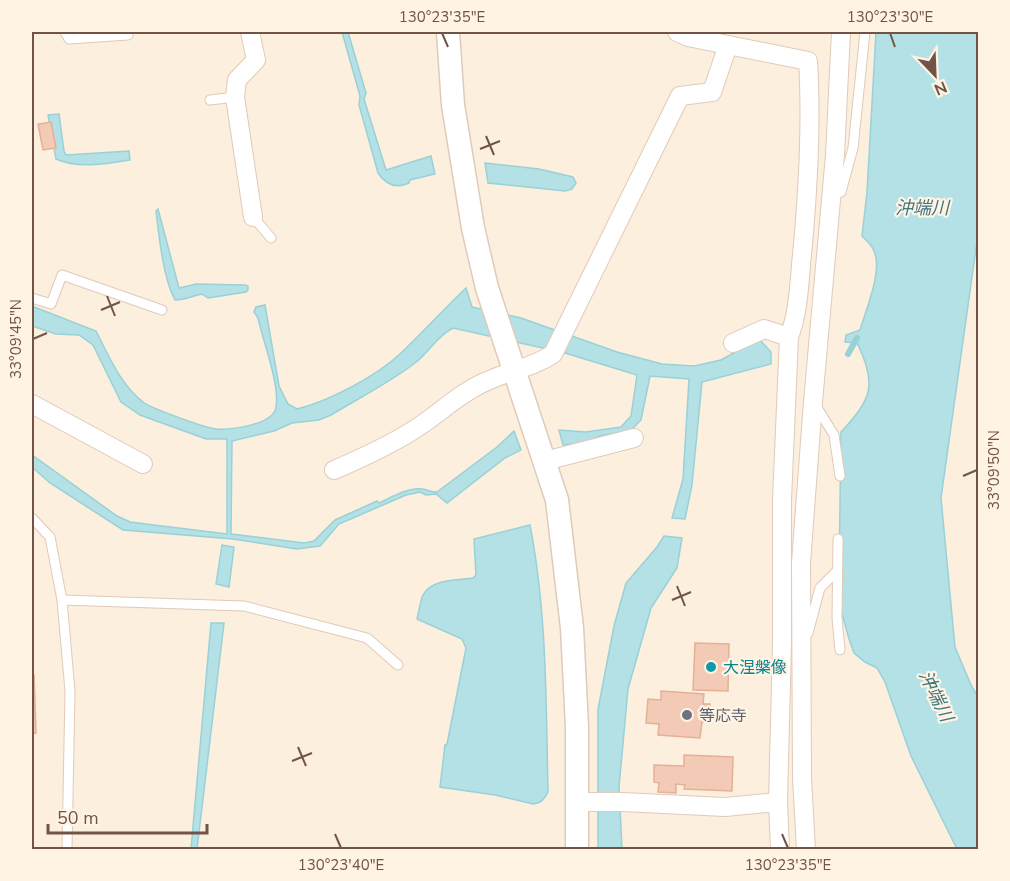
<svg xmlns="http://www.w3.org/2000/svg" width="1010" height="881" viewBox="0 0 1010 881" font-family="'Nunito Sans','Noto Sans JP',sans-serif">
<rect width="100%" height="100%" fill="#fcefde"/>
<g fill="#b3e1e5" stroke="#99d1d7" stroke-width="1.5">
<path d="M342,32H348L366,93L364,99L386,170L431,156L435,174L410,180L409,183C396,189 386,185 378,173L359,105L360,96Z"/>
<path d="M876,32H978V234L941,498L955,647L971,685L978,697V849H957L911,756L885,682L877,668L865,662L854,653L849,639L841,610L839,576L841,432C871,400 878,385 857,343L845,342L846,335L860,330C866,310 883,270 874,251C872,245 866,240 862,236L867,192Z"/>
<path d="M59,114L64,151L66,155L129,151L130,160C106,164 78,169 56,159L48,115Z"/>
<path d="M485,163L539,169L573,177L576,183L572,189L565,191L488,183Z"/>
<path d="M158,209L179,288L196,284L245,285L248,286V290L246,292L208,298L202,294C192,296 185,300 175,300C163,278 159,236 156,211Z"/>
<path d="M466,288L472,307L521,318L617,352L662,364L694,366L721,360L759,339L771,352V364L702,382L692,485L685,519L672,518L683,479L689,379L650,376L641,420L631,430L600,436L585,443L563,445L559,430L586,432L621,427L631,416L637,375L565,353L453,328C437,336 429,352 415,363C389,383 359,398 331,415L319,420L292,423L274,431L232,441L231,534L304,543L314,541L335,520L377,501L379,503C392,497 409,487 422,489C428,490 431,492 437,492L497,447L514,431L521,450L505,458L447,503L436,494L426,495L420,492L406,495L339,524L320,546L297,549L233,539L123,530L50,483L32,467V455L117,516L130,522L227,534V439H206L140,415L121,402L93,345L79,335L56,334L32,326V306L96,331C109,356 120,384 143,402C150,408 206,428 216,429C230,430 274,425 276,407C280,385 263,341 258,318L254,312L256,307L265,305L279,386L288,404L297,409C329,401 377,376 401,353C423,332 444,309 466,288Z"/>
<path d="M530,525C547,612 546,703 548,792C544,799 542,803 533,804L495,795L440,787L445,745L447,744L466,648L462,639L417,619C419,611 420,602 423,595C431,579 458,580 473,578L476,575L474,539Z"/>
<path d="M664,536L682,538L677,568L651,608L628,689L619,787L622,849L598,850V709L614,626L626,583L657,547Z"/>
<path d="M222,545L234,547L229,587L216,584Z"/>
<path d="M211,623H224L197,849H191Z"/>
</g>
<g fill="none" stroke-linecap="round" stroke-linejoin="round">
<path stroke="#99d1d7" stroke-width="6" d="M848,354L857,338"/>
</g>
<g fill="#f2cab5" stroke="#e5b096" stroke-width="1.5">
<path d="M51,122L56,148L43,150L38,124Z"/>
<path d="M695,643L729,644L728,691L693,690Z"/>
<path d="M32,675H34L36,733H32Z"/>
<path d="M661,691L704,694L703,704H710L708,723L702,722L700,738L658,735L659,724L646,723L648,699L661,700Z"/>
<path d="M684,755L733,757L732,791L684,789L685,785L676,784V793L658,792L659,783L654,782V765L684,766Z"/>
</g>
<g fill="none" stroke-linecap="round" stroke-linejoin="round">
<g stroke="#e0caba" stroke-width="11">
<g id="service">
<path d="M65,32L69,39L128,35"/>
<path d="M210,100L235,97"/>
<path d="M832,196L841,192L853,148L865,32"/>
<path d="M253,217L271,238"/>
<path d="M32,298L51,304L62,275L162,310"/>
<path d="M816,406L834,435L840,476"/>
<path d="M32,518L50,537L62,600L70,691L67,850"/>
<path d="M838,539L837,618L840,650"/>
<path d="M62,600L244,606L367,638L398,665"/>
<path d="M808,633L820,588L837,571"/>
</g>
</g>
<g stroke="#e0caba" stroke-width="20">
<g id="minor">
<path d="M250,32L256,60L237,80L235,97L253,217"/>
<path d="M677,32L688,37L808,61C812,125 808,191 802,255C799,283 799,311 789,337L782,500V642L778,802L780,850"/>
<path d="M733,343L764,329L789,337"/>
<path d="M32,404L143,464"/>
<path d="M545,461L634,438"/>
<path d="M334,470C362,458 399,441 424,423C444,409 462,392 485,382C508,371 532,368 553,354L680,96L712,92L728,45"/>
<path d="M577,802H622L725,807L778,802"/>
<path d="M806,850L802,778L801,563L813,402L835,155L841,32"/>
</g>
</g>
<g stroke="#e0caba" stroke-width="25">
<path id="tertiary" d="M448,32L453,105L473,228L487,288L557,500L572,628L577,726V850"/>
</g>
<use href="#service" stroke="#fff" stroke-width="9"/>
<use href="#minor" stroke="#fff" stroke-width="18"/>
<use href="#tertiary" stroke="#fff" stroke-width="22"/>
</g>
<path fill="none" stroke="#725446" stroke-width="2" d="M442,33L448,47M890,33L895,47M486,136L494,155M480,149L500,141M107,296L115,316M101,310L120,302M33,339L47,333M963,476L977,470M677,586L685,606M672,600L691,592M298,747L306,766M292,761L312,753M335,834L341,848M782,834L788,848"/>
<circle fill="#0f9aa8" stroke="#fff3e4" stroke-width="2" cx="711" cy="667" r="6"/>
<circle fill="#6b7280" stroke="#fff3e4" stroke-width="2" cx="687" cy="715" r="6"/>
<g text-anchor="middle" stroke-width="4.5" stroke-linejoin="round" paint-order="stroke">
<g font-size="16" fill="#0d838f" stroke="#fff3e4" text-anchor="start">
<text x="723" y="673">大涅槃像</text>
</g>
<g font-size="16" fill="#5b616d" stroke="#fff3e4" text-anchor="start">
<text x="699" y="721">等応寺</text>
</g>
<g font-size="18" font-style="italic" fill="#3d777f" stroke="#fff3e4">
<text x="922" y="214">沖端川</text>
<text transform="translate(936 696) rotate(64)" y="6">沖端川</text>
</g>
</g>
<rect width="1010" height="881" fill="none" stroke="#fff3e4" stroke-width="66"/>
<g transform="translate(935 75) rotate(157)" stroke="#fff3e4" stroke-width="4.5" paint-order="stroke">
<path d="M0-4.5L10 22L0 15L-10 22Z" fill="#725446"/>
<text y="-9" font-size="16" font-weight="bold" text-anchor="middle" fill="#725446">N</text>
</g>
<path d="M48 824v9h159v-9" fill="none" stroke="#725446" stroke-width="3"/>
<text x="57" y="824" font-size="18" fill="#725446" stroke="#fff3e4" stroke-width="4.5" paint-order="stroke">50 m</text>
<rect x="33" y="33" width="944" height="815" fill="none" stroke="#725446" stroke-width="2"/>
<g font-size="15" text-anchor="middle" fill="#725446">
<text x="442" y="22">130°23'35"E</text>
<text x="890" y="22">130°23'30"E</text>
<text transform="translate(16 339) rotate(-90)" y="5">33°09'45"N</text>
<text transform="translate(994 470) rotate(-90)" y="5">33°09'50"N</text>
<text x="341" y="870">130°23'40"E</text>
<text x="788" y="870">130°23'35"E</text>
</g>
</svg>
